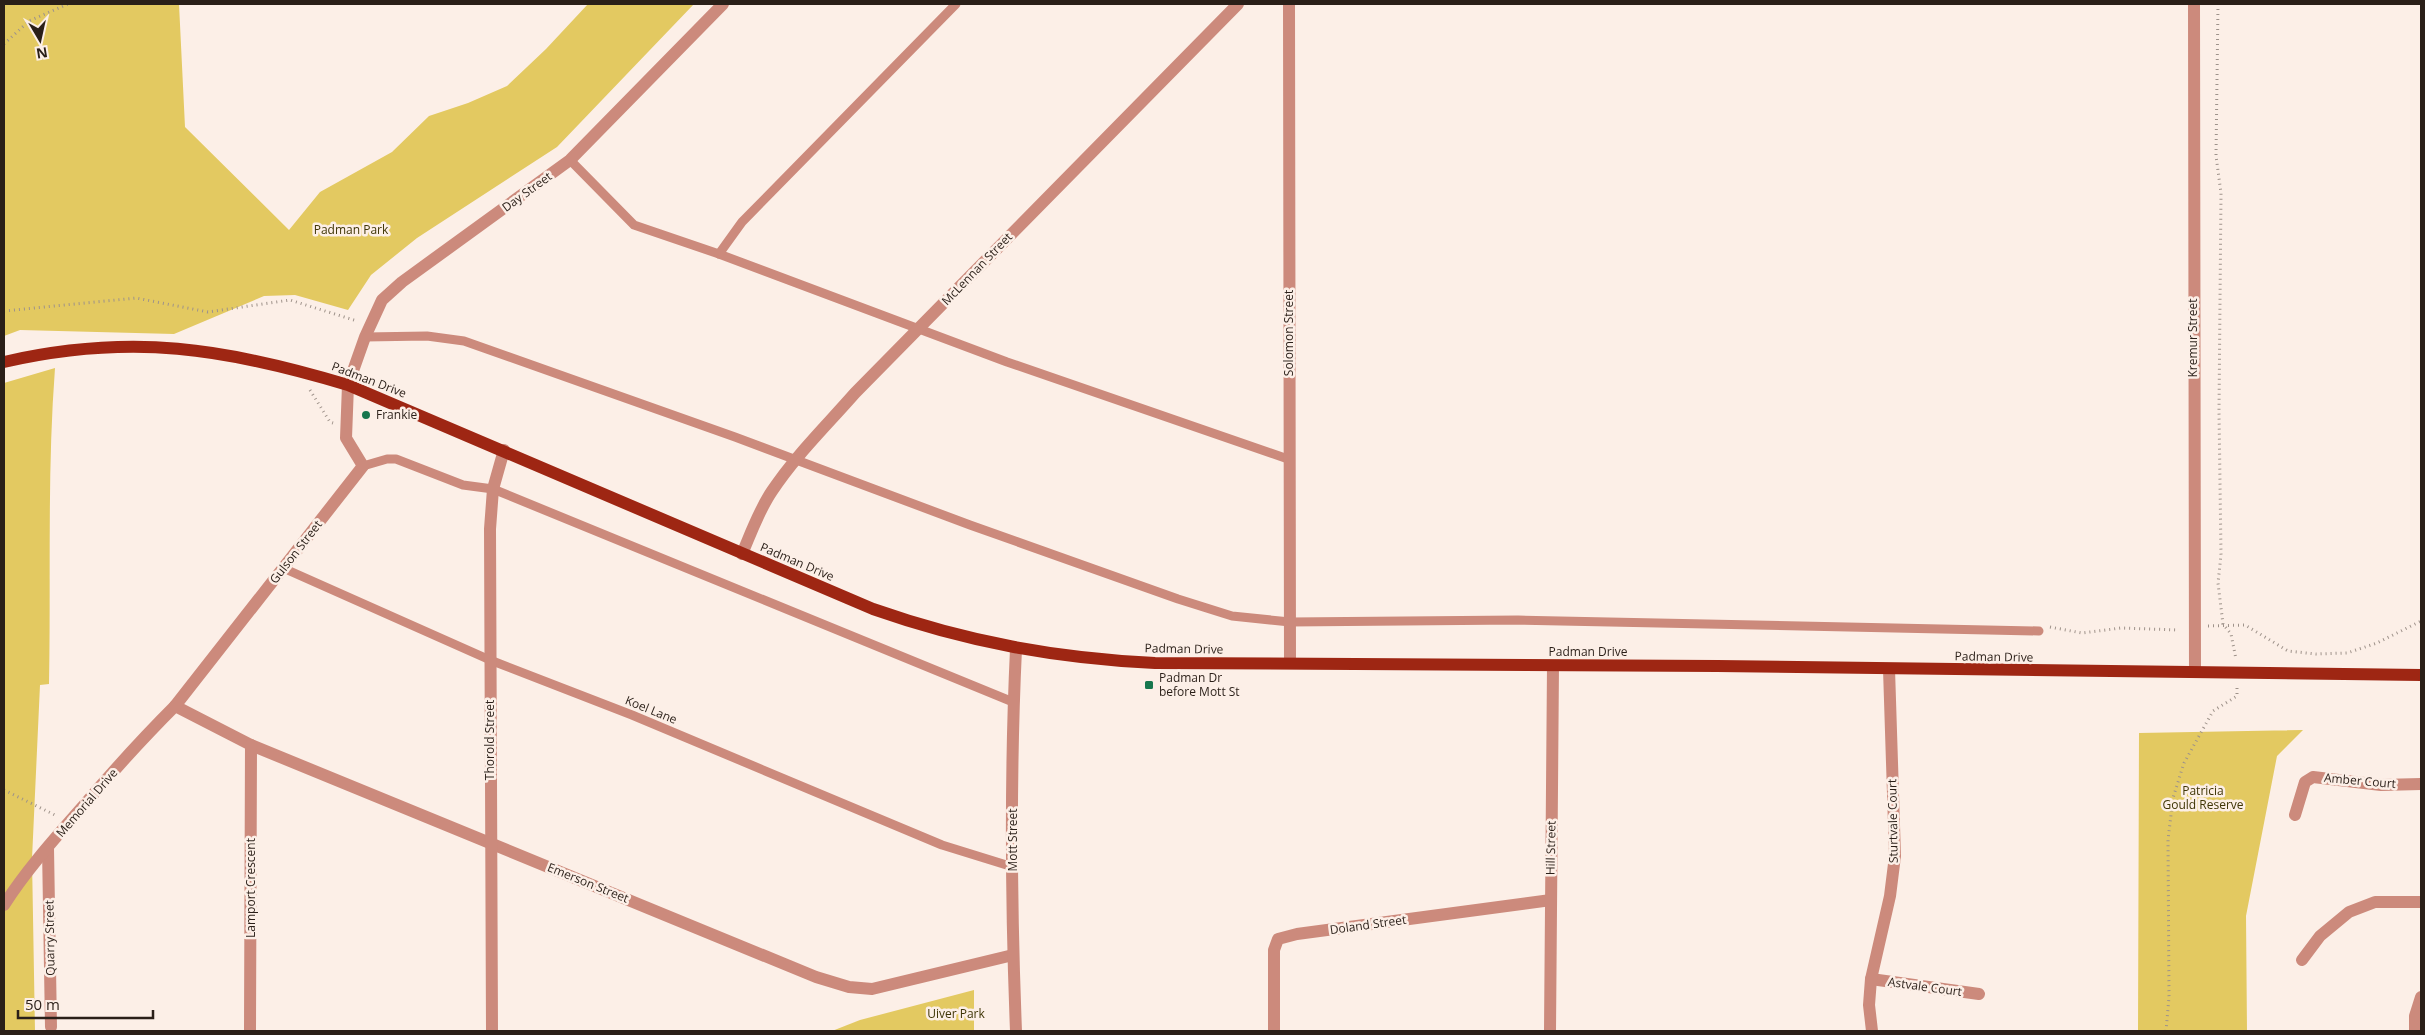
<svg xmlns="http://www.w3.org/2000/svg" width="2425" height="1035" viewBox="0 0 2425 1035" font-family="'Open Sans',sans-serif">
<rect width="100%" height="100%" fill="#fcefe7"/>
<g fill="#e3c961">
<path d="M4,4H179L185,127L289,230L320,192L392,152L429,116L468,103L507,86L546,49L588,4H694L557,147L417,238L371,275L348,310L295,295L264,296L174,334L20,330L4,336Z"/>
<path d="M55,368C47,473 51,579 49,684L40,685L32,859L35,1031H4V383Z"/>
<path d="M2303,730L2277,756L2246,916L2247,1031H2138L2139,733Z"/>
<path d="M974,990V1031H832L860,1020Z"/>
</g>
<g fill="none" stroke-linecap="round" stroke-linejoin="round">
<g stroke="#9e928a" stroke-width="3" stroke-dasharray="1 4" stroke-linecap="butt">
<path d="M2218,4L2216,156L2221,193L2219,411L2221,555L2218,583L2223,624L2231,634L2236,659"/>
<path d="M4,44L29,21L68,4"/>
<path d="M4,311L136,298L208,312L290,300L357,321"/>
<path d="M310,390L330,422L333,423"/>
<path d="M2208,626L2245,625L2288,651L2316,654L2347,653L2377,643L2421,621"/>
<path d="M2050,627L2082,633L2121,628L2178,630"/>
<path d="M4,790L57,816"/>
<path d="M2166,1031L2169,997L2168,840L2173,798L2184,763L2213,711L2237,696V685"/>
</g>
<g stroke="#cc8a7c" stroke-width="9">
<path d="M570,160L634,225L719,254L1007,362L1288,459"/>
<path d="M719,254L742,222L956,4"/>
<path d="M365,337L427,336L464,341L735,437L970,525L1178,599L1232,616L1290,622L1518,620L2039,631"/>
<path d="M363,466L387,459H396L463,485L493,489L1013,702"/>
<path d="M283,568L490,660L632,715L942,845L1013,867"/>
</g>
<g stroke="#cc8a7c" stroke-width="12">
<path d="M1289,4L1290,663"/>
<path d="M2194,4L2195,672"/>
<path d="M742,554C751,533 759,510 772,491C796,455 827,425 855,393L1238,4"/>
<path d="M175,706L251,745L816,977L849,987L872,989L1013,955"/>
<path d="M2295,815L2305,782L2313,777L2381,785L2421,784"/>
<path d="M48,848L51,1027"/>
<path d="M4,905C27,869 57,836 85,804C114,770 144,737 175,706L363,466L346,438L348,385L365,337L382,300L402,282L570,160L723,4"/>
<path d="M2302,960L2320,936L2349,912L2375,902H2421"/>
<path d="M1871,979L1979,994"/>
<path d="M250,1031L251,745"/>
<path d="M492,1031L490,529L493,489L504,450"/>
<path d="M1274,1031V950L1278,939L1297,934L1551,900"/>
<path d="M1550,1031L1553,666"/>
<path d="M1872,1031L1869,1005L1871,979L1890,896L1895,856L1889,669"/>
<path d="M2415,1031V1016L2421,997"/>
</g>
<path stroke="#cc8a7c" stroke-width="12" d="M1016,1031C1011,904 1010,776 1016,649"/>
<path stroke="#9e2613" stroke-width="12" d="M4,362C131,333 225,348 348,385L873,609C967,642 1055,658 1155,663L1717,666L2421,675"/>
</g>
<g fill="#17774e" stroke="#fcefe7" stroke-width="2">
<circle cx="366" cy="415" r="5"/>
<rect x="1144" y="680" width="10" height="10" rx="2.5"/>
</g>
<g text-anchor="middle" stroke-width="5" stroke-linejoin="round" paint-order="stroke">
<g font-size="12" fill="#2a1f18" stroke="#fcefe7">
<text transform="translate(527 192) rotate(-36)" y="4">Day Street</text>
<text transform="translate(977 269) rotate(-46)" y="4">McLennan Street</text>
<text transform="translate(1289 333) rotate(-90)" y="4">Solomon Street</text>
<text transform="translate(2193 338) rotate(-90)" y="4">Kremur Street</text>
<text transform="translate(369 380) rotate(21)" y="4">Padman Drive</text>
<text transform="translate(296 552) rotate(-52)" y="4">Gulson Street</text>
<text transform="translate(797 562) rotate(23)" y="4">Padman Drive</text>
<text transform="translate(1184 649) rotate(1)" y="4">Padman Drive</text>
<text x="1588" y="656">Padman Drive</text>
<text transform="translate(1994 657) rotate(1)" y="4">Padman Drive</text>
<text transform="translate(651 710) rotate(22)" y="4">Koel Lane</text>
<text transform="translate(490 740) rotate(-90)" y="4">Thorold Street</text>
<text transform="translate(2360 781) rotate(5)" y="4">Amber Court</text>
<text transform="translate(87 803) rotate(-49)" y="4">Memorial Drive</text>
<text transform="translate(1893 821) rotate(-91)" y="4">Sturtvale Court</text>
<text transform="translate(1013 840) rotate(-90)" y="4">Mott Street</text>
<text transform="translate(1551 848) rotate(-89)" y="4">Hill Street</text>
<text transform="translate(588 883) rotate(22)" y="4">Emerson Street</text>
<text transform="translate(251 888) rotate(-90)" y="4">Lamport Crescent</text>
<text transform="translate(1368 925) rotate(-8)" y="4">Doland Street</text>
<text transform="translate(50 938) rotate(-91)" y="4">Quarry Street</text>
<text transform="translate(1925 987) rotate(8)" y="4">Astvale Court</text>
</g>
<g font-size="12" fill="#3f3506" stroke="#fcefe7">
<text x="351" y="234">Padman Park</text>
<text x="2203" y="795">Patricia<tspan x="2203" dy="14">Gould Reserve</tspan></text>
<text x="956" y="1018">Uiver Park</text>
</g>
<g font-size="12" fill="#2a1f18" stroke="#fcefe7" text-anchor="start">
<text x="376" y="419">Frankie</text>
<text x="1159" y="682">Padman Dr<tspan x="1159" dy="14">before Mott St</tspan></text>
</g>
</g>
<rect width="2425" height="1035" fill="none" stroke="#2a1f18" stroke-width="10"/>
<g transform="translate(40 40) rotate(171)" stroke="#fcefe7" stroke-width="4" paint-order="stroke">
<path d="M0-4L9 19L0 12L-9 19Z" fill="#2a1f18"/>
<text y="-8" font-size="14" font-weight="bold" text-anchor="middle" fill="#2a1f18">N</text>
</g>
<path d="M18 1010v8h135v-8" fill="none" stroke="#2a1f18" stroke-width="2.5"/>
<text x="25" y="1010" font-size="15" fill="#2a1f18" stroke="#fcefe7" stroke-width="4" paint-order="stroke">50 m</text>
</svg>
